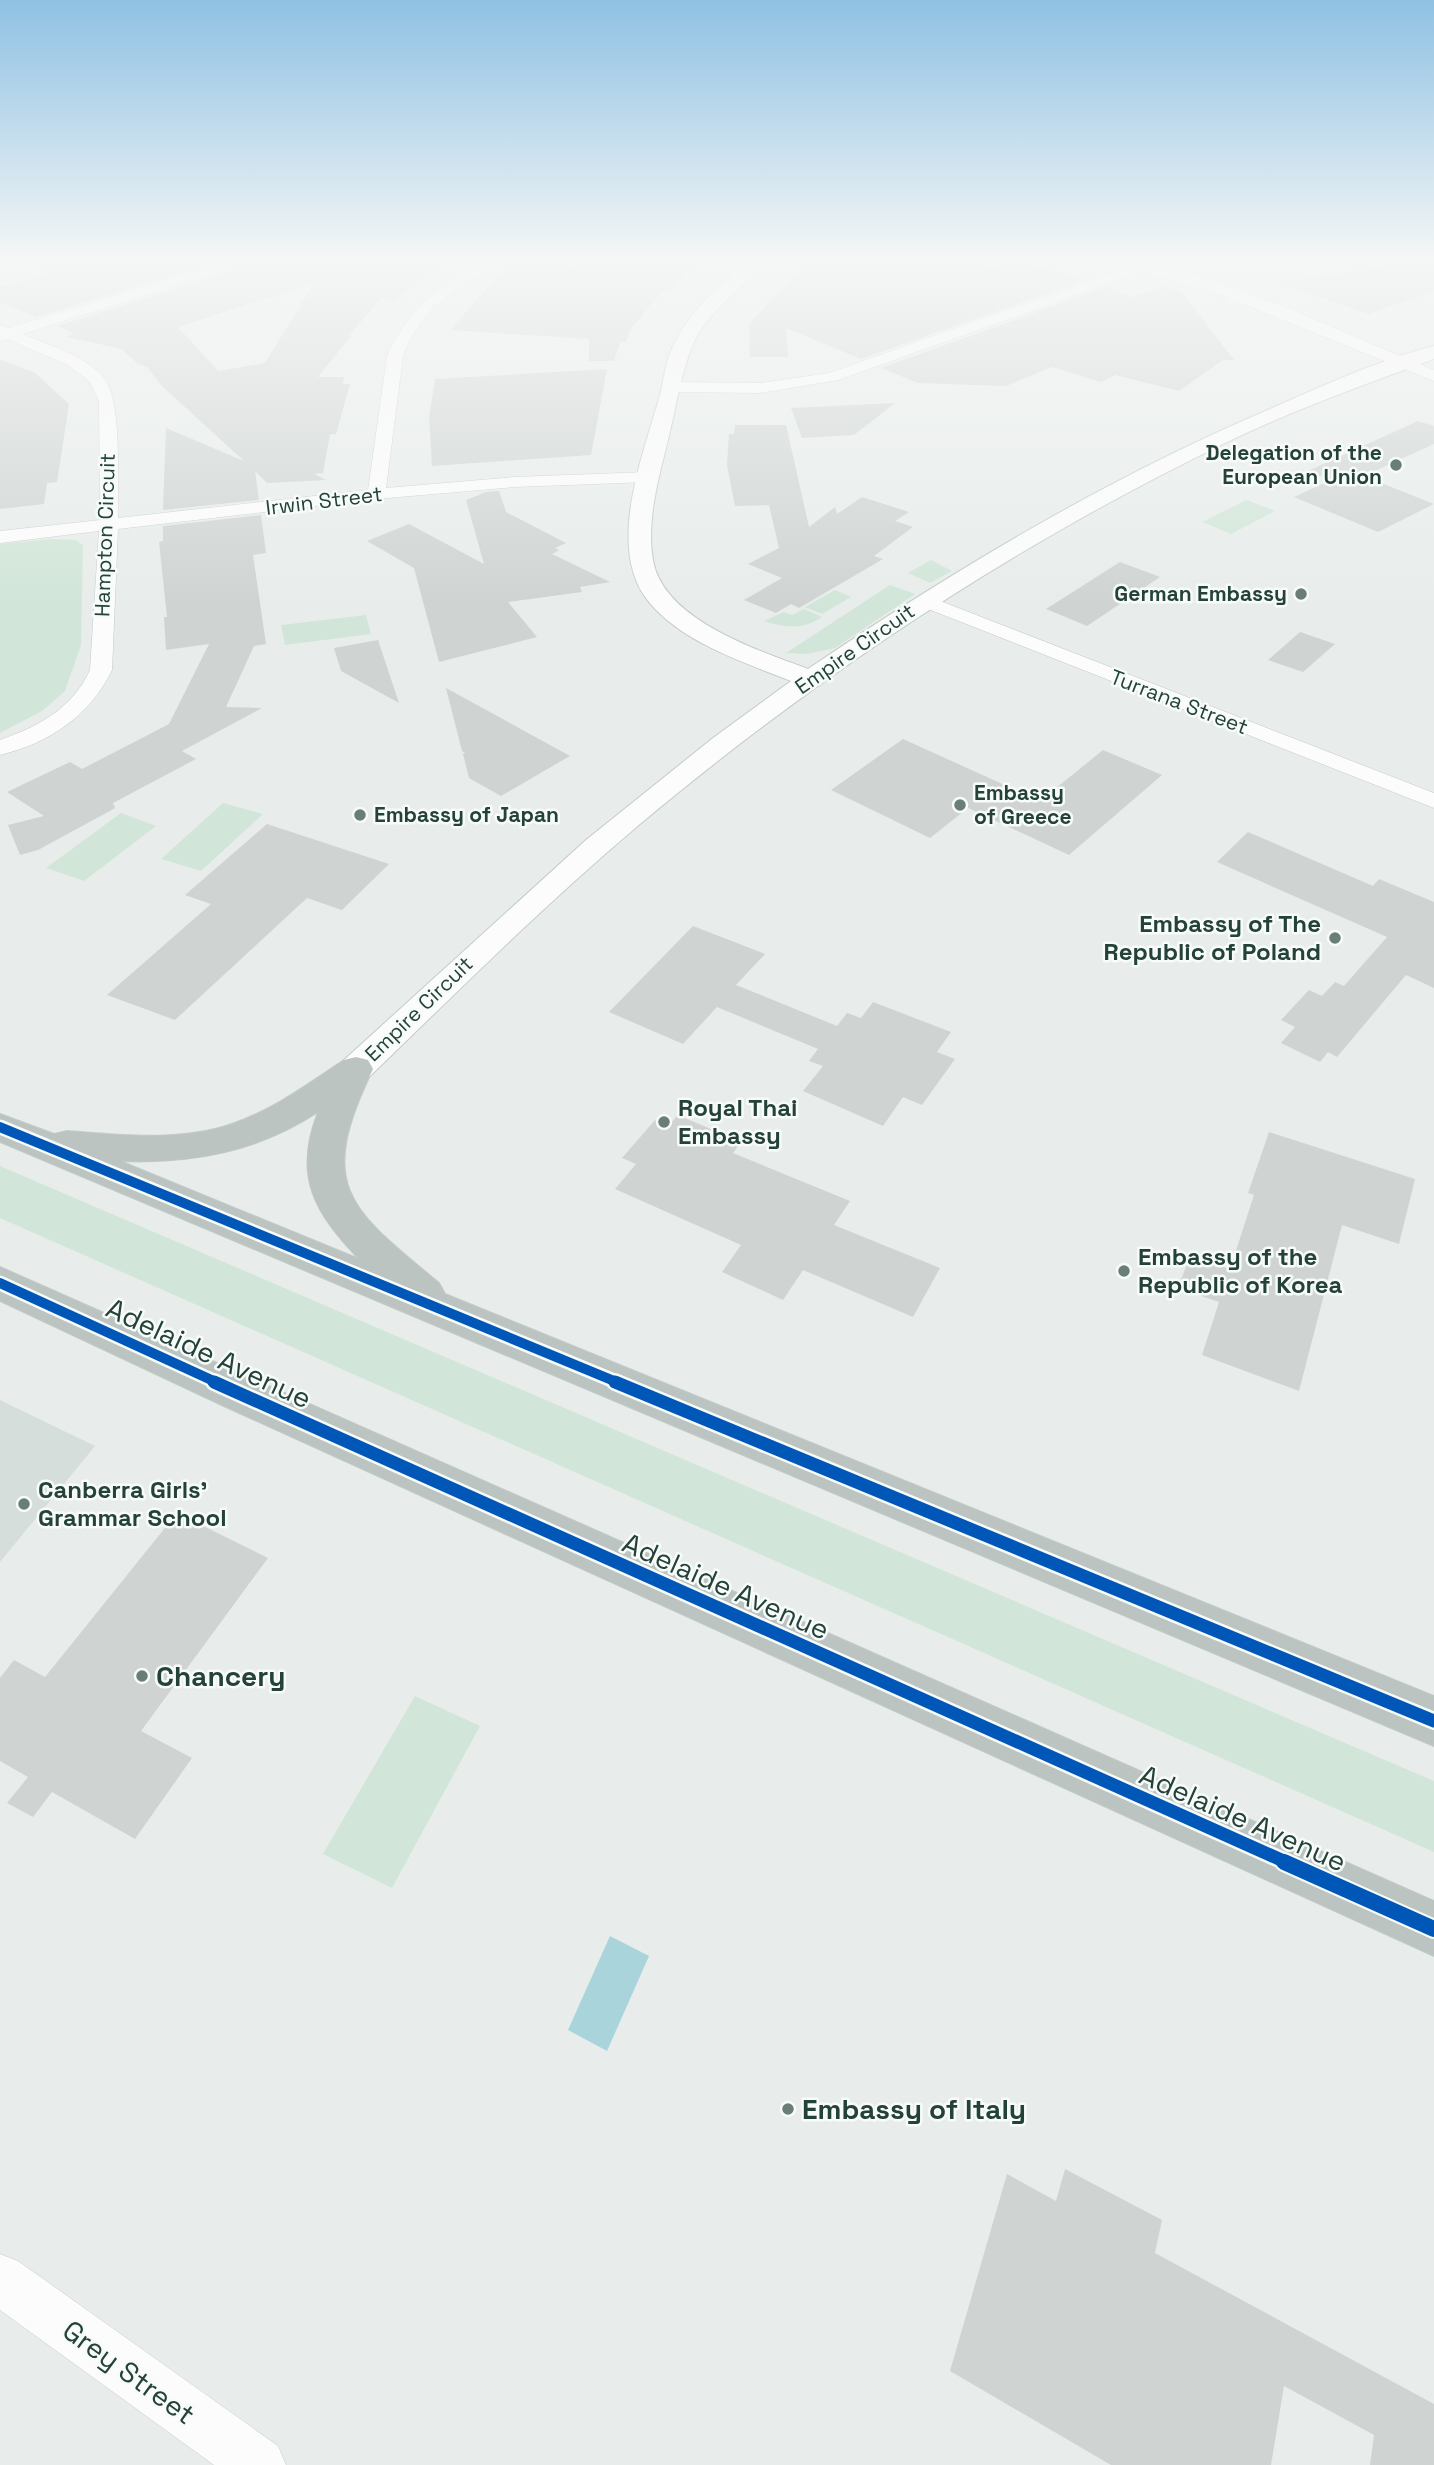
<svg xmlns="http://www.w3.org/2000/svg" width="1434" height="2465" viewBox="0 0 1434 2465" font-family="'Space Grotesk',sans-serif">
<rect width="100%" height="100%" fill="#e8edeb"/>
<path fill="#d6dedb" d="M0,1400L95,1446L0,1562Z"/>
<g fill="#d1e6d8">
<path d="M1246,500L1275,511L1231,534L1202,522Z"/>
<path d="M50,539L76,540L83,545L81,645L65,691L42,711L0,733V544Z"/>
<path d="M931,560L952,571L930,583L908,573Z"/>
<path d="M890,585L915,594L835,648L807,654L786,653Z"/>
<path d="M835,590L851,597L822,614L805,607Z"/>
<path d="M804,609L822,617C803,630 785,628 764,621L784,612L792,615Z"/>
<path d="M366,615L371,634L285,645L281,625Z"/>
<path d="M223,803L263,814L201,871L161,859Z"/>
<path d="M121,813L156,826L84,881L46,868Z"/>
<path d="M0,1166L1434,1781V1852L0,1218Z"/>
<path d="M415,1696L480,1726L392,1888L323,1854Z"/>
</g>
<path fill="#a9d4db" d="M610,1936L649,1956L607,2051L568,2030Z"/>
<g fill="#cfd4d2" fill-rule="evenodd">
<path d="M24,259H224L36,317L0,302V287L53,272Z"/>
<path d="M256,259H450L395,300L382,298L348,336H351L318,377H344L343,384H350L336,434H330L323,473L314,474L326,480L267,483L255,471L259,500L163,510L166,428L244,461L162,386L147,367L138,364L122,349L66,337L74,333L57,326L252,265ZM314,283L265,363L218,371L178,327Z"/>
<path d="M577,259H703L668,292L662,291L630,330L626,342L621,341L614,361H589V339L450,330L512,260L576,269Z"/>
<path d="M809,259H914L997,269L1001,264L1058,271L1085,280L861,359L786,328L788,357H750L749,324Z"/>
<path d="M1434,260V291L1368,314L1278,282Z"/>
<path d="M1162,286L1183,293L1234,360H1223L1179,391L1115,375L1101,382L1052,367L1006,386L918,383L881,368L1106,287L1133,297Z"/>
<path d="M0,359L35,373L69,404L57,482L47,483L44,504L0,509Z"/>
<path d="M607,369L591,455L432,466L429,417L435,379Z"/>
<path d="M895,403L854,435L802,438L791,408Z"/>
<path d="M1418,421L1434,426V444L1364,476L1434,504L1378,532L1294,497L1331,480L1308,471Z"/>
<path d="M735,425H786L809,527L835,507L837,514L862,497L909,512L895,521L913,527L874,556L883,559L799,608L791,604L776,613L744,600L782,578L748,564L779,548L769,505L735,506L727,465L729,434H734Z"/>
<path d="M499,491L506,512L566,543L555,548L559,550L552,554L610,582L580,587L582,592L508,602L537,637L439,662L414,568L367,541L409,524L484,564L466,500L486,492Z"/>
<path d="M261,515L266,553L253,555L266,644L254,646L226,707L262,708L182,751L196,759L113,803L115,808L108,812L38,850L20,855L8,825L44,816L7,792L70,762L82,769L169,724L209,644L166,650L164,617H167L159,542L163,541V526Z"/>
<path d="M1120,562L1160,577L1087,626L1046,609Z"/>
<path d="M1300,632L1335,644L1303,672L1268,660Z"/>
<path d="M378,640L399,703L341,671L334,648Z"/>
<path d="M446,688L570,756L501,796L469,778L463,754L465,753L462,751Z"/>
<path d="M903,739L1040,801L1103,750L1162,775L1069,855L968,808L930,838L831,790Z"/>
<path d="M267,824L389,864L342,910L307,898L175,1020L107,995L211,904L185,895Z"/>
<path d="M1248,832L1373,886L1379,879L1434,902V988L1406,975L1337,1057L1328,1052L1320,1062L1281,1043L1295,1027L1281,1020L1309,990L1322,996L1335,982L1344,986L1387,937L1217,862Z"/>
<path d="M693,926L765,954L736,985L837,1026L847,1013L861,1018L873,1002L951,1032L937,1052L955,1059L922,1105L903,1097L883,1126L803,1091L823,1066L809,1061L818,1049L717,1007L683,1044L609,1012Z"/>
<path d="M678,1115L741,1142L733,1153L850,1201L834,1225L940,1268L913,1317L803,1270L783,1300L722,1272L741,1245L615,1189L636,1164L622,1158L655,1120L669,1125Z"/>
<path d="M1269,1132L1415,1179L1399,1244L1342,1225L1299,1391L1202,1355L1219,1302L1178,1288L1190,1256L1230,1269L1254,1195L1248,1193Z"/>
<path d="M177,1513L268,1558L141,1731L192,1758L135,1839L52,1792L33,1817L7,1803L28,1777L0,1761V1678L14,1660L45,1677Z"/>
<path d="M1065,2169L1162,2220L1155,2253L1434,2404V2465H1370L1374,2435L1284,2386L1271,2465H1111L950,2371L1007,2174L1056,2201Z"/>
</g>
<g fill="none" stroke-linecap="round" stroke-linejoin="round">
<g stroke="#c5cac8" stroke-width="1">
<g id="street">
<path d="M232,259H253L251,262L22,334C48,345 85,355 104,378C123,403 117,484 118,518L368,490L387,356C404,317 428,296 463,274C476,266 481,258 496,259C483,276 465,283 448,295C426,311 413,331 403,356L386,488L515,477L648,472L657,477L648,482L515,487L376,499L118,529L112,670C90,716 49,743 0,755V740C39,726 72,709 90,670L99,531L0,543V531L100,520L99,401L90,382L68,365L7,339L0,341V325L9,328Z"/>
<path d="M1081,259C1194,255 1329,329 1434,370V381L1216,293L1141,272L838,380L760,393L673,392L665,387L673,382L760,383L829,373L1124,269L1088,263Z"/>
<path d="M925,595L1434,793V808L918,605L915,601L918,597Z"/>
<path d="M0,2254L18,2261L278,2446L286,2465H214L0,2310Z"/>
</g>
</g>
<g stroke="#c3cbc8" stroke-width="2">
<path id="secondary" d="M749,259H767C747,286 717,303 699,333C683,358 676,409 668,440C659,477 646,521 653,560C663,620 758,650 808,669C955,569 1106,479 1270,409C1322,386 1379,360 1434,346V359C1363,385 1291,411 1223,444C1013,546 818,675 640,824C545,904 457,992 368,1078L356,1081L344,1078L339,1069L344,1060L586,840L713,738L791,681C743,662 683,643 649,602C605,549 643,456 659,398C664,381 665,362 673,346C690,311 720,284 749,259Z"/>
</g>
<g stroke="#c3ccc9" stroke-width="2">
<g id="highway">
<path d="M356,1057L368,1060L373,1069C316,1186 347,1207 439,1283L445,1294L1434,1696V1746L0,1142V1114L54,1134L67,1131C121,1135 180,1142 232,1124C273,1110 308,1084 344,1060ZM318,1112C293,1176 314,1212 359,1259L120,1161C191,1164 257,1152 318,1112Z"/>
<path d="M0,1267L1434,1901V1956L226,1407L0,1301Z"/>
</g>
</g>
<use href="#street" fill="#fcfcfc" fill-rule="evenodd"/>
<use href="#secondary" fill="#fcfcfc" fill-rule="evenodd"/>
<use href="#highway" fill="#bcc4c2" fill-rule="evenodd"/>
<g stroke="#f7fbf9" stroke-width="15">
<g id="cycleway-far2">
<path d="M0,1127L619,1383"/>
<path d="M0,1283L218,1383"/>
</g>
</g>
<g stroke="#f7fbf9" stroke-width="18">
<g id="cycleway-far1">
<path d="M214,1382L1288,1863"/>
<path d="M615,1382L1434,1721"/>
</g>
</g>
<g stroke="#f7fbf9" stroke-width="20">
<path id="cycleway" d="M1284,1862L1434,1929"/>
</g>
<use href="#cycleway-far2" stroke="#0057b8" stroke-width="10"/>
<use href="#cycleway-far1" stroke="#0057b8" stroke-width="13"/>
<use href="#cycleway" stroke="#0057b8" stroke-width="16"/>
</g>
<linearGradient id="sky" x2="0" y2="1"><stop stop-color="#8fc1e3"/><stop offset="0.43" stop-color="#f5f7f6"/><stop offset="1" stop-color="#f5f7f6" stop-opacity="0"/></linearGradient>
<rect width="1434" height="604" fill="url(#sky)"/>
<g fill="#697e78" stroke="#f7fbf9" stroke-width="2.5">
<circle cx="1396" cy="465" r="7"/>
<circle cx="1301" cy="594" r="7"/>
<circle cx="960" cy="805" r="7"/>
<circle cx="360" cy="815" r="7"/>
<circle cx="1335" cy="938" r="7"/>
<circle cx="664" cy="1122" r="7"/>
<circle cx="1124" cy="1271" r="7"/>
<circle cx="24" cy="1504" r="7"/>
<circle cx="142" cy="1676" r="7"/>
<circle cx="788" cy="2109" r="7"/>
</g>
<g text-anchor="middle" stroke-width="5" stroke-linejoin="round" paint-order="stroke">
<g font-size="21" font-weight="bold" fill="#24423a" stroke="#f7fbf9" text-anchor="end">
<text x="1382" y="460">Delegation of the<tspan x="1382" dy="24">European Union</tspan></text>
<text x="1287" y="601">German Embassy</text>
<text x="974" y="800" text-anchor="start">Embassy<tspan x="974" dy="24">of Greece</tspan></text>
<text x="374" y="822" text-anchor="start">Embassy of Japan</text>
</g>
<g font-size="21" fill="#24423a" stroke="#f7fbf9">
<text transform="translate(324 501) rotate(-7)" y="7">Irwin Street</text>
<text transform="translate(105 535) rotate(-88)" y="7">Hampton Circuit</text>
<text transform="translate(855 649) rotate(-35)" y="7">Empire Circuit</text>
<text transform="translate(1179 702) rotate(21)" y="7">Turrana Street</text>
<text transform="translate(419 1009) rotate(-44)" y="7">Empire Circuit</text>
</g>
<g font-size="24" font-weight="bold" fill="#24423a" stroke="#f7fbf9" text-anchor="start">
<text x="1321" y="932" text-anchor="end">Embassy of The<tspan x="1321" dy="28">Republic of Poland</tspan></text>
<text x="678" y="1116">Royal Thai<tspan x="678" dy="28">Embassy</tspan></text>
<text x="1138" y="1265">Embassy of the<tspan x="1138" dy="28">Republic of Korea</tspan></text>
<text x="38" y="1498">Canberra Girls'<tspan x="38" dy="28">Grammar School</tspan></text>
</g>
<g font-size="28" fill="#24423a" stroke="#f7fbf9">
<text transform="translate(209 1353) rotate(25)" y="10">Adelaide Avenue</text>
<text transform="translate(726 1586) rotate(24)" y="10">Adelaide Avenue</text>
<text transform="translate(1243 1818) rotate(24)" y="10">Adelaide Avenue</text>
<text transform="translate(129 2372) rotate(36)" y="10">Grey Street</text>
</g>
<g font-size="28" font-weight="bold" fill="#24423a" stroke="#f7fbf9" text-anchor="start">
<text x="156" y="1686">Chancery</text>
<text x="802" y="2119">Embassy of Italy</text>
</g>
</g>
</svg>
